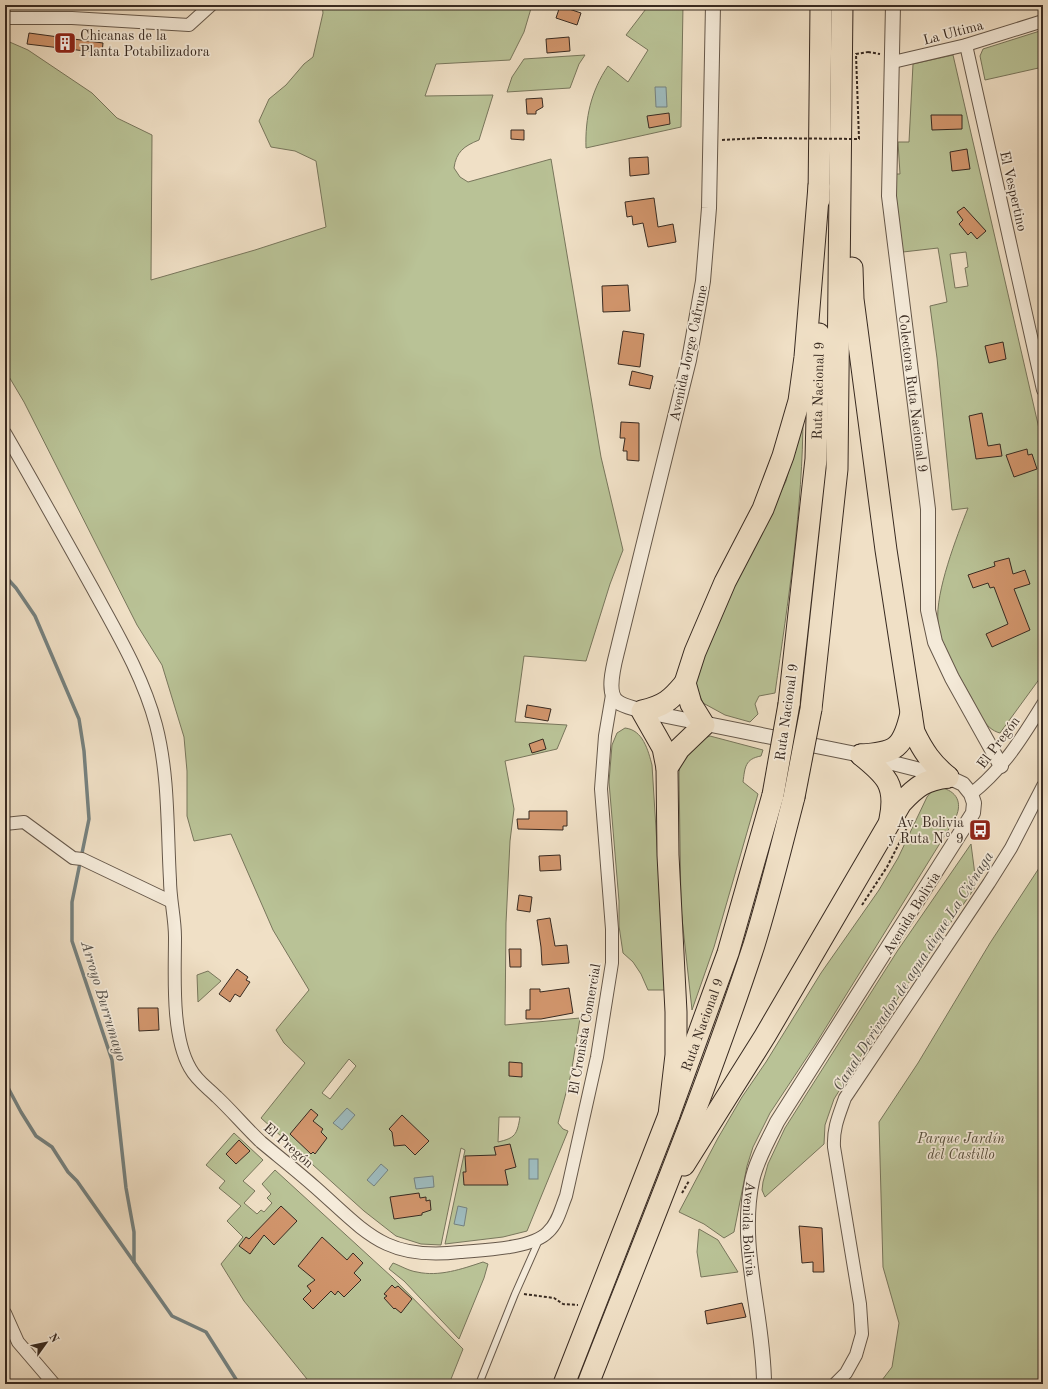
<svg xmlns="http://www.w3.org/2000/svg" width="1048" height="1389" viewBox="0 0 1048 1389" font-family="'Old Standard TT',serif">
<rect width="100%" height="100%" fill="#f0e0c6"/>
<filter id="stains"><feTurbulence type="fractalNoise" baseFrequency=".005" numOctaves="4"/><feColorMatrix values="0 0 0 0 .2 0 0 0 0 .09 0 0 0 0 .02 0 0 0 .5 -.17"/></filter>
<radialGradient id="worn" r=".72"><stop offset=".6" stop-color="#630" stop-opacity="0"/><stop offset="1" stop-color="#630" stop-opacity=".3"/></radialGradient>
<g fill="#b9c296" stroke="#78765c" fill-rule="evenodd">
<path d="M322,5H532L524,32L510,60L436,64L425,96L493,95L479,140C464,146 456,152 454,168L460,177L468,182L551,159L601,457L623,550L610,584L586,661L524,656L515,722L567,725L557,749L505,761L514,809L510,841L506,923L505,1025L580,1018L571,1074L558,1123L563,1129L568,1131L527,1231L503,1237L445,1244L465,1150L461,1148L441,1245L421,1244L396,1236L364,1211L261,1118L305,1063L284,1043L276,1030L309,990L273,930L231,834L194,841L187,816V771L184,737L162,665L137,625L24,402L5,370V40L28,50L92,93L117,118L152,135L151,280L255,250L326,227L316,161L295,151L271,147L259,121L269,99L286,85L304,64L313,57L323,13ZM349,1059L356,1066L330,1099L322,1093ZM499,1117H520C517,1135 515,1138 498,1142Z"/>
<path d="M649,5H683L681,127L586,148C585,118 591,91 608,66L628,82L648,50L626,35Z"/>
<path d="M1043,30V67L985,80L980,56L983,49Z"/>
<path d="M585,55L579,64L570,88L507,92L512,77L524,59Z"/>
<path d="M953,55L1043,446V674L1000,733C984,729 978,710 971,697C958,673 941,649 938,622C935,592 957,536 968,508L952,510L937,358L930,306L947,302L938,248L903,252L892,174H900L898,142H909L913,64ZM966,252L968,267L965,268L968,286L955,288L950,254Z"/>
<path d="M803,414C803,508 788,601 775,693L759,696L755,704L758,714L750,722L725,715L703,703L695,685L714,624L756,544L786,481Z"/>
<path d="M625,728C643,730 648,750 652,765L666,990H648L641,974L633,962L623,953L619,926V901L609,782L612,745L617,733Z"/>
<path d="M710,736L763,750L761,756C745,759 745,767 743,782L758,794L714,947L692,1010L681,909L679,774L680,761L700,740Z"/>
<path d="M943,788C959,793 962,805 955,819L815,1045L770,1113L753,1147L747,1166L734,1232L724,1238L704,1224L679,1212L718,1138L742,1097L766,1062L821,973L879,890L898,858L927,797L931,792Z"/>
<path d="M971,844L975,875L974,889L885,1017L834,1099L825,1125L824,1144L765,1197L762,1190L763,1182L768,1164L785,1128L898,950Z"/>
<path d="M1043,862V1380L1010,1384H879L892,1367L899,1323L883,1267L879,1122L918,1063L990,943Z"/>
<path d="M208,971L221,981L198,1002L197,975Z"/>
<path d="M234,1133L263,1160L243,1181L255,1191L244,1203L257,1214L261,1210L264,1212L272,1203L267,1198L271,1194L262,1184L275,1170L393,1278L463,1349L449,1384H311L244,1301L221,1264L243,1237L227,1221L241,1206L219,1188L225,1181L206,1165Z"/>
<path d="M699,1229L718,1240L738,1272L701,1277L697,1252Z"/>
<path d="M483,1262L488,1264L484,1278L459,1339L404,1281L389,1269L393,1263C401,1266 409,1271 417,1272C439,1277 462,1269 483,1262Z"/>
</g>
<g fill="#9ebbbe" stroke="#75817f">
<path d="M655,87H666L667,107H656Z"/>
<path d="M347,1108L355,1115L342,1130L333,1123Z"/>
<rect x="529" y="1159" width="9" height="20"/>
<path d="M381,1164L388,1170L374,1186L367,1180Z"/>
<path d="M433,1176L434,1187L416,1189L414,1178Z"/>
<path d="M458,1206L467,1208L464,1226L454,1224Z"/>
</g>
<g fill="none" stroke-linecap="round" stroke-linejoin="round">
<g stroke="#75817f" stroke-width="3.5">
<path d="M5,576L16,588L35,616L79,719L84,751L89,819L72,902V941L112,1060L126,1188L134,1232V1262"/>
<path d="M5,1082L21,1112L36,1136L52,1147L68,1172L77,1181L172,1316L206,1332L239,1384"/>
</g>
</g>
<g fill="#d1956c" stroke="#382a21">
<path d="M560,6L581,13L577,25L556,18Z"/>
<path d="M29,33L103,43L102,53L27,44Z"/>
<path d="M569,37L570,51L547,53L546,39Z"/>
<path d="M542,98L543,107L536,111V114H527L526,99Z"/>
<path d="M669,113L670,124L649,128L647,116Z"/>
<path d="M931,115H962V129L932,130Z"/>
<path d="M511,130H524V140L511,139Z"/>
<path d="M967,149L970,169L952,171L950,152Z"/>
<path d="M648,157L649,174L630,176L629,158Z"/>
<path d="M654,198L658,227L673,224L676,242L648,247L643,223L633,225L632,216L627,217L625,202Z"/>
<path d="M964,207L986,231L977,239L971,232L968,235L959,224L963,220L957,212Z"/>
<path d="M628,285L630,311L603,312L602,286Z"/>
<path d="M623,331L644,334L640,367L618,364Z"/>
<path d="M1003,342L1006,359L989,363L985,346Z"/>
<path d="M632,371L653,376L650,389L629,385Z"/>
<path d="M982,413L988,446L1000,444L1002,456L976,459L969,416Z"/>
<path d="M621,422L639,423V461L627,460V451H623L625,438H620Z"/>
<path d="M1027,449L1028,455L1032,454L1037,469L1014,477L1006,455Z"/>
<path d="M1009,558L1013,574L1025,570L1030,584L1014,589L1030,630L992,647L986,634L1008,624L994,587L990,588L988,583L973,588L968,575L995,566L994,562Z"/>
<path d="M527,705L551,709L548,721L525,717Z"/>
<path d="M543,739L546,749L532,753L529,744Z"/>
<path d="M529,811H567V826H563V830L518,829L517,819H529Z"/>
<path d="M560,855L561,870L540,871L539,856Z"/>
<path d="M519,895L532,897L530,912L517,910Z"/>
<path d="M550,918L555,946L567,945L569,963L542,965L541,947L537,920Z"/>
<path d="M509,949H521V967H510Z"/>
<path d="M237,969L248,977L246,980L250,982L240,997L235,994L230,1002L219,994Z"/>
<path d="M569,988L573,1013L541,1019H526V1010H530V989H540V992Z"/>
<path d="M138,1008H158L159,1030L139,1031Z"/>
<path d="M509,1062L522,1063V1077L509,1076Z"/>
<path d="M311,1109L318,1115L313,1121L323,1129L321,1132L327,1138L315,1154L313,1152L311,1154L290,1134Z"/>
<path d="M402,1115L429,1141L415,1155L405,1145L394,1146L392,1132L389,1129Z"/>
<path d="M239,1140L250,1151L236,1164L226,1154Z"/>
<path d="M510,1144L516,1167L505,1170L508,1185H464L463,1172H466L465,1156L496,1155L494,1147Z"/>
<path d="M419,1193L420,1198L426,1197V1201L430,1200L431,1210L422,1213V1215L394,1219L390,1197Z"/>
<path d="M281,1206L297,1221L274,1245L264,1235L250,1254L239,1246L246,1237L249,1239Z"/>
<path d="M799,1226L822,1228L824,1272H813V1262L802,1263Z"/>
<path d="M322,1237L347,1260L353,1253L363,1263L354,1273L361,1280L344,1297L338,1291L335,1295L331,1291L313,1309L303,1299L311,1291L307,1286L315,1280L298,1266Z"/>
<path d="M392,1285L395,1288L398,1286L412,1299L401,1313L395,1308L394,1309L384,1298L387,1296L384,1294Z"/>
<path d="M742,1303L746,1317L707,1324L705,1311Z"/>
</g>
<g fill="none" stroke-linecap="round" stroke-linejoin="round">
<g stroke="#66584a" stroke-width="8">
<path id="service" d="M479,1384L515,1294L539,1240"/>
</g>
<g stroke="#66584a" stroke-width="14">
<g id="minor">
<path d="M5,18H72L189,25L211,5"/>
<path d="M966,45L1043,390"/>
<path d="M893,62L966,45L1043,21"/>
<path d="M5,433C35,485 64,537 93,589C117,633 143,676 156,725C169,775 167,828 170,880C170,899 175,918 175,937C175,975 171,1035 190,1068C197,1081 207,1087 217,1097C232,1111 246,1128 261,1142C279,1157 297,1171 315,1187C366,1232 385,1261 460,1252C482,1250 532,1249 548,1232C558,1223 561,1208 566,1196L597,1057L612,963V929L601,789L605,736L612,695"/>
<path d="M971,794C1003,769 1022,738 1043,704"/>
<path d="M5,824L24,822L73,858L82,859L170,901"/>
<path d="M5,1313L18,1342L54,1384"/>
<path d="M835,1384L846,1373L856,1355L862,1334L860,1304L834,1147C833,1128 839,1115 845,1098L989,883L1011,848L1043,786"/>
</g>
</g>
<g stroke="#66584a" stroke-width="16">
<g id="tertiary">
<path id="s1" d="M713,5L709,208L703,281L689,360L619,644C616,658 604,693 618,702C625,707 635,708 642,711L861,755L948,777L963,784L971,794L974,803L973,813L777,1122C768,1141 756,1161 752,1181C738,1249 764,1316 764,1384"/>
<path id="s2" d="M893,5L889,196L928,509V610L935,642L952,678L1001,766"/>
</g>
</g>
<g stroke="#382a21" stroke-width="23">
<g id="motorway">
<path d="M819,200L821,5"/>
<path d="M852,268L853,299L886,550L914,732C923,751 932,764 948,777"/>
<path id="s3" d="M789,704L816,459L819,334"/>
<path d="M811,709L837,469L842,5"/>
<path d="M861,755C886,775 897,785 890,819"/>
<path d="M861,755C896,753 903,748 911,713"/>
<path d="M667,768L663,748L642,711C664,706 671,700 685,683"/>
<path d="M669,1115L676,1055V1012L668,855L667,768L679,749L704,725L691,704L685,683L695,652L725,582L763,509L783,456L799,401L805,357L819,186"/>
<path d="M684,1165L765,1036L901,803C917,786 925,780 948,777"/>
<path id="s4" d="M564,1384L669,1115L728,953L773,795"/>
<path d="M588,1384C645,1238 705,1094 754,945C769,897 781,847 794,797"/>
</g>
</g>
<g stroke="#382a21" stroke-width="2" stroke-dasharray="3 2" stroke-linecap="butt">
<path d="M868,52L880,54"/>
<path d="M722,140L759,138"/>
<path d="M862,905L887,867L909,824"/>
<path d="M682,1193L689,1181"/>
<path d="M524,1294L554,1298L563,1304L578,1305"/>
</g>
<use href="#service" stroke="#f5ebda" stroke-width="6"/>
<use href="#minor" stroke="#f5ebda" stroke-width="12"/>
<use href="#tertiary" stroke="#f5ebda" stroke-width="14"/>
<use href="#motorway" stroke="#f0e0c6" stroke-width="21"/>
<g stroke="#382a21" stroke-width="23" stroke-linecap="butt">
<g id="motorway-bridge">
<path d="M773,795L789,704"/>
<path d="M794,797L811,709"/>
</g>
</g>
<path stroke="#382a21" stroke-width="2" stroke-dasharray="3 2" stroke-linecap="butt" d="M759,138L859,139L856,54L868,52"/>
<use href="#motorway-bridge" stroke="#f0e0c6" stroke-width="21"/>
</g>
<defs>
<g id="building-square" transform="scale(1.15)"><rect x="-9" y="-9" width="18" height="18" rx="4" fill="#8f2418" stroke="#f5ebda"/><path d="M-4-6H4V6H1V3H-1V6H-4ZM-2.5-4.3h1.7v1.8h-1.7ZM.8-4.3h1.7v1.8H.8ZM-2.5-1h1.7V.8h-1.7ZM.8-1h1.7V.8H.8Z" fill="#fff"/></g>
<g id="bus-square" transform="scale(1.15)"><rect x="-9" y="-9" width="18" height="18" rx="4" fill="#8f2418" stroke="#f5ebda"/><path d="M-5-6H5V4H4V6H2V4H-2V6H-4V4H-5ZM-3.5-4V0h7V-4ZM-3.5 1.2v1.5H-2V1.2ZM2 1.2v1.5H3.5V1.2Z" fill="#fff"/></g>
</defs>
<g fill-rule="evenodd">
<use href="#building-square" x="65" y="43"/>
<use href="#bus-square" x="980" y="830"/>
</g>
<g text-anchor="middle" stroke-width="3.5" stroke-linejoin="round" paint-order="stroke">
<g font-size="14" fill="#382a21" stroke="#f5ebda">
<text transform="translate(953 32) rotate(-15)" y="5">La Ultima</text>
<text transform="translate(1014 191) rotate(77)" y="5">El Vespertino</text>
<text transform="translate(688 353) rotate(-78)" y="5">Avenida Jorge Cafrune</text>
<text dy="5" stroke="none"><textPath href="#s3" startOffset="315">Ruta Nacional 9</textPath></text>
<text dy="5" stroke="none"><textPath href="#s2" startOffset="390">Colectora Ruta Nacional 9</textPath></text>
<text transform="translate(786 712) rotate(-82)" y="5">Ruta Nacional 9</text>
<text transform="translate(998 742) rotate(-53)" y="5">El Pregón</text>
<text transform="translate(911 913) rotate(-58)" y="5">Avenida Bolivia</text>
<text dy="5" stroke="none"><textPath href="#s4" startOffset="385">Ruta Nacional 9</textPath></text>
<text transform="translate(584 1029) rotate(-80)" y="5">El Cronista Comercial</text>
<text transform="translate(289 1145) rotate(41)" y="5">El Pregón</text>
<text dy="5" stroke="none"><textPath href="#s1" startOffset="1576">Avenida Bolivia</textPath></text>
</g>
<g font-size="14" fill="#382a21" stroke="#f5ebda" text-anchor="start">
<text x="80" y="40">Chicanas de la<tspan x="80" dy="16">Planta Potabilizadora</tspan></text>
<text x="964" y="827" text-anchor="end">Av. Bolivia<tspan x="964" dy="16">y Ruta N° 9</tspan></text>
</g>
<g font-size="14" font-style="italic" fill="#58503e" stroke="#f5ebda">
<text x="961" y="1143">Parque Jardín<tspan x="961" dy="16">del Castillo</tspan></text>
</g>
<g font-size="15" font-style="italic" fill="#524e48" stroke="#f5ebda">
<text transform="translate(913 971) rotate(-57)" y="5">Canal Derivador de agua dique La Ciénaga</text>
<text transform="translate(104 1001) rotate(73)" y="5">Arroyo Burrumayo</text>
</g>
</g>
<rect width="1048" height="1389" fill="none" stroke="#f0e0c6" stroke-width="20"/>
<rect x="6" y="6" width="1036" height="1377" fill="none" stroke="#382a21" stroke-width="2"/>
<rect x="10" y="10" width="1028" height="1369" fill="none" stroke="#382a21"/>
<g transform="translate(46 1343) rotate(57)" stroke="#f5ebda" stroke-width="3" paint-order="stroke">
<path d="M0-3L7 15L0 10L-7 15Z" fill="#382a21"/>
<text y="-6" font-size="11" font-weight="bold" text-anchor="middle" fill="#382a21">N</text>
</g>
<rect width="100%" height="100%" filter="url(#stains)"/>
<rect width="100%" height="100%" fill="url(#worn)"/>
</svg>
